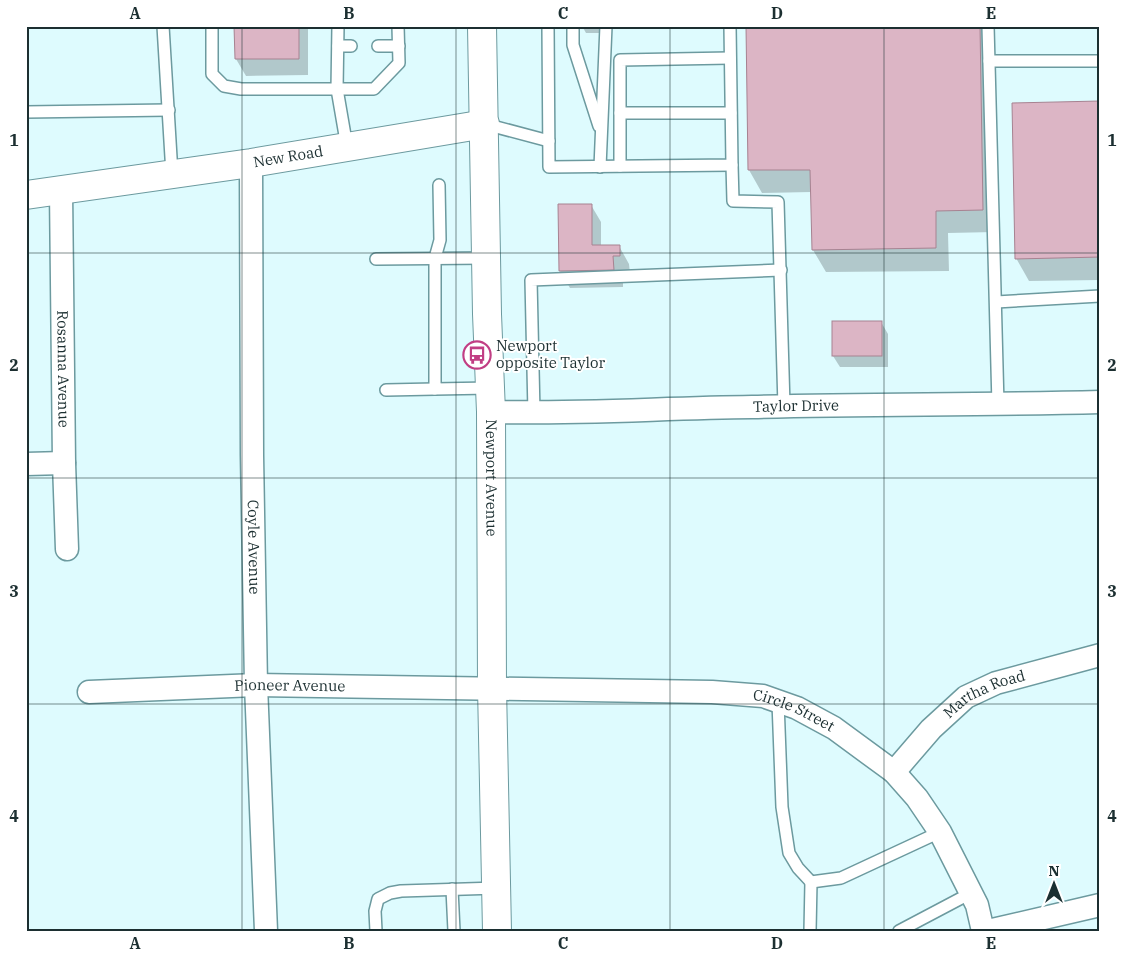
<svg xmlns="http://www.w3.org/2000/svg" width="1126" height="957" viewBox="0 0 1126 957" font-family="'IBM Plex Serif',serif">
<rect width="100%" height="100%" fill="#defbfe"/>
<g fill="#0003">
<path d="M235,26H308V75L246,76L236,59Z"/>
<path d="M582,26H604V33H586Z"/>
<path d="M747,26H992L995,232L948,233L949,271L826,272L813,250L812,192L762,193L749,170Z"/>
<path d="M1100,103V280L1029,281L1016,258Z"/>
<path d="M591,205L601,222V247L619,246L629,264L630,273H623V287L570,288L560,271Z"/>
<path d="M881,322L888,334V367H840L833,356Z"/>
</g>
<g fill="#dcb5c5" stroke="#a78291">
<path d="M234,26H299V59H235Z"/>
<path d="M746,26H980L983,210L936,211V248L812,250L810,170H748Z"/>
<path d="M1100,101V257L1015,259L1012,103Z"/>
<path d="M558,204H592V245H620V256H613L614,270L559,271Z"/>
<rect x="832" y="321" width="50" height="35"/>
</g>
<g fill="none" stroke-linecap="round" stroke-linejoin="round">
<g stroke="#6c9a9f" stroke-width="14">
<g id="lane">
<path d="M163,26L172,174"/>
<path d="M212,26V74L224,86L241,89H374L399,63L398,26"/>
<path d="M338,26L337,89L347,147"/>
<path d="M548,26L549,167L732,165L730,26"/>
<path d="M573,26V45L599,126"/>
<path d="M988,26L998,405"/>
<path d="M338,46H351"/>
<path d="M378,46H399"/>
<path d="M989,61H1100"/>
<path d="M26,112L169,110"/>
<path d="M620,113H731"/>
<path d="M485,124L549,141"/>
<path d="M732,165L733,201L778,202L784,406"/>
<path d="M620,166V60L730,58"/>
<path d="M600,167L606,26"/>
<path d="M439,185L440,240L435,258V389L490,388"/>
<path d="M376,259L487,258"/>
<path d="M996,302L1100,296"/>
<path d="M386,390L435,389"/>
<path d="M534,413L531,280L781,270"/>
<path d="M778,702L782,807L789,853L798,868L811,882L841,878L940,832"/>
<path d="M452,889L454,931"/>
<path d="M376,931L375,911L378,899L390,893L401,891L497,888"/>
<path d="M810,931L811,882"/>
<path d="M899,931L971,893"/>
</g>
</g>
<g stroke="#6c9a9f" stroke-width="25">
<g id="street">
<path id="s1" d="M251,163L252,455L256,685L266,931"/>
<path id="s2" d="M61,190L64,463L67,549"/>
<path id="s3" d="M491,412C578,414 665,408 752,407C868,404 984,405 1100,402"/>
<path d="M26,464L64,463"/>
<path id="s4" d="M89,692L256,685L712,692L763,696L797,708L834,728L894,772L917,798L940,832L977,905L983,931"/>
<path id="s5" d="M894,772L931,729L966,697L996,683L1100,655"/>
<path d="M988,931L1100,905"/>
</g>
</g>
<g stroke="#6c9a9f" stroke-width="30">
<g id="secondary">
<path id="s6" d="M26,195L251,163L485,124"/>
</g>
</g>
<g stroke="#6c9a9f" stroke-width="30">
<g id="primary">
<path id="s7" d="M482,26L487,314L491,412L492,687L497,931"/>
</g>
</g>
<use href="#lane" stroke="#fff" stroke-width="11"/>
<use href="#street" stroke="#fff" stroke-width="22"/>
<use href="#secondary" stroke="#fff" stroke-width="28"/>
<use href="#primary" stroke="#fff" stroke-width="28"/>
</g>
<path fill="none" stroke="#1c2f31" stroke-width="1" stroke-opacity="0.55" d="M242,26V931M456,26V931M670,26V931M884,26V931M26,253H1100M26,478H1100M26,704H1100"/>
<defs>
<g id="bus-ring" transform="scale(1.4375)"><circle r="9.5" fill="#fff" stroke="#c13e84" stroke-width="1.5"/><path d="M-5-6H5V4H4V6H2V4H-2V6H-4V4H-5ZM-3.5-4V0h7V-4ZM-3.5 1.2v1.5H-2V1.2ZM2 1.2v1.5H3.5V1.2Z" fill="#c13e84"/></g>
</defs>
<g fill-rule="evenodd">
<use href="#bus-ring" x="477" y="355"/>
</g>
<g text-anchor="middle" stroke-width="4" stroke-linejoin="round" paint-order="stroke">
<g font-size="15" fill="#1c2f31" stroke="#fff">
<text dy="5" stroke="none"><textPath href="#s6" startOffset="265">New Road</textPath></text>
<text dy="5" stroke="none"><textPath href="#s2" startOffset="179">Rosanna Avenue</textPath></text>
<text dy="5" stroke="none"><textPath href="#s3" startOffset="305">Taylor Drive</textPath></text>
<text dy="5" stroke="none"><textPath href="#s7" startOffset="452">Newport Avenue</textPath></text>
<text dy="5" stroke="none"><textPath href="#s1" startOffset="384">Coyle Avenue</textPath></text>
<text dy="5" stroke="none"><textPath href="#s4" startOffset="201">Pioneer Avenue</textPath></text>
<text dy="5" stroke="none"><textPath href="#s5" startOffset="122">Martha Road</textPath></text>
<text dy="5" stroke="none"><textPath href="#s4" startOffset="708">Circle Street</textPath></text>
</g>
<g font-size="15" fill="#1c2f31" stroke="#fff" text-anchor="start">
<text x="496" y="351">Newport<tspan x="496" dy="17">opposite Taylor</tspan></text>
</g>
</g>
<rect width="1126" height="957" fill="none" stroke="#ffffff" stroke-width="55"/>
<g transform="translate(1054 884)" stroke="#ffffff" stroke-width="4" paint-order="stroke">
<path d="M0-4L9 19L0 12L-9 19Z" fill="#1c2f31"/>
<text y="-8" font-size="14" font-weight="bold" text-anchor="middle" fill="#1c2f31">N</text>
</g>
<rect x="28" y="28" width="1070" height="902" fill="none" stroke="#1c2f31" stroke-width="2"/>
<g font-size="16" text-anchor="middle" font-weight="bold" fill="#1c2f31">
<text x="135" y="19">A</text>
<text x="349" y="19">B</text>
<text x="563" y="19">C</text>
<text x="777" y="19">D</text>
<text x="991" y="19">E</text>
<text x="14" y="146">1</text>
<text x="1112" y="146">1</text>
<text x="14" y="371">2</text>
<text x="1112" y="371">2</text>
<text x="14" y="597">3</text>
<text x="1112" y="597">3</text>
<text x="14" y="822">4</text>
<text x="1112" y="822">4</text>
<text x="135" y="949">A</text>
<text x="349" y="949">B</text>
<text x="563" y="949">C</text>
<text x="777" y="949">D</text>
<text x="991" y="949">E</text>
</g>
</svg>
